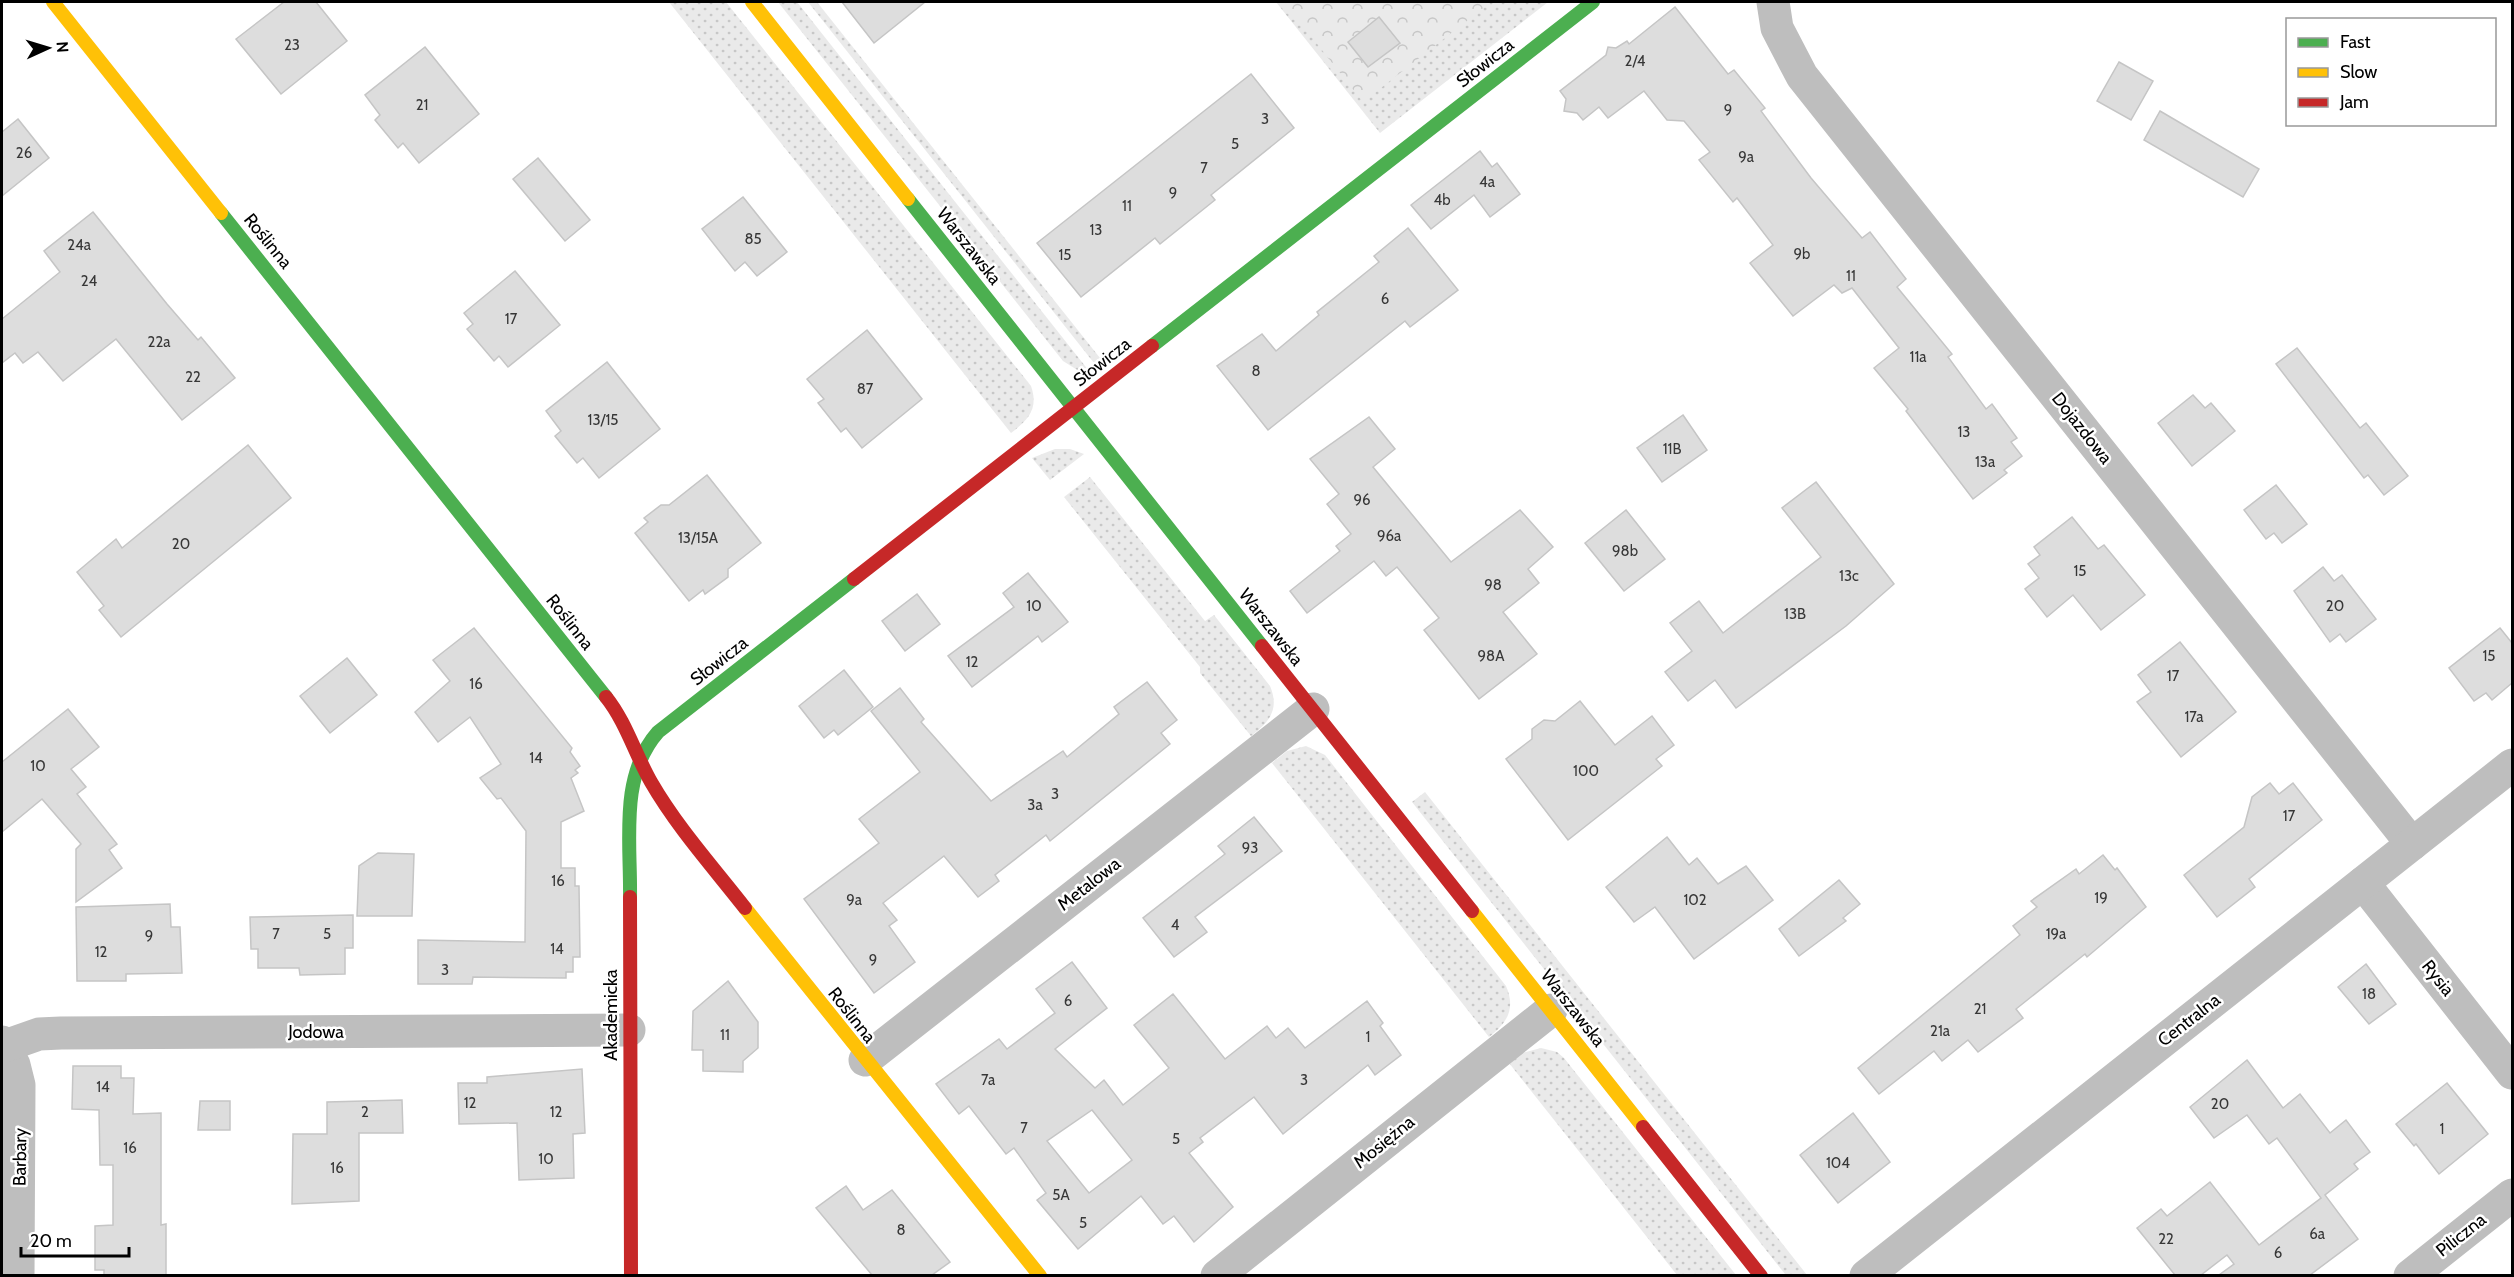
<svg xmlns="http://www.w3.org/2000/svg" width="2514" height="1277" viewBox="0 0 2514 1277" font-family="Cabin,sans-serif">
<defs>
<pattern id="grass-dots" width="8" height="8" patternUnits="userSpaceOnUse" patternTransform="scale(1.5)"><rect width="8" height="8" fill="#eaeaea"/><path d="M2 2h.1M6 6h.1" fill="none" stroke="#c7c7c7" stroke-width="1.8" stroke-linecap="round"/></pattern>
<pattern id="forest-crowns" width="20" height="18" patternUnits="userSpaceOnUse" patternTransform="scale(1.5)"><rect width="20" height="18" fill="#eaeaea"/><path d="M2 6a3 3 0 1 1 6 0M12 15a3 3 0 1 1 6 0" fill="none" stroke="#c7c7c7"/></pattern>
</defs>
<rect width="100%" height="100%" fill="#fff"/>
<g fill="url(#grass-dots)">
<path d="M669,2H726L1031,386C1039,409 1028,420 1011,433Z"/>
<path d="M778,2H797L1089,371H1079L1063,361Z"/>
<path d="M808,2H817L1100,358L1094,363Z"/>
<path d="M1276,2H1548L1380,133Z"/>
<path d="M1055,449H1070L1084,454L1050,480L1032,458Z"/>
<path d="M1090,477L1205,621L1214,615L1270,686C1280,710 1269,722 1251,736L1200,673V667L1064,497Z"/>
<path d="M1306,746L1325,755L1506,986C1516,1009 1507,1023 1489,1037L1272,763L1287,751Z"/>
<path d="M1425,792L1807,1275L1785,1274L1412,802Z"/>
<path d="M1541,1048L1557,1052L1564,1058L1736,1275H1677L1509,1063L1522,1053Z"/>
</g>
<path fill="url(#forest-crowns)" d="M1284,2H1491L1363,102Z"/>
<g fill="#ddd" stroke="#c5c5c5" stroke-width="1.5" fill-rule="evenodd">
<path d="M284,2H316L347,41L281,94L236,39Z"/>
<path d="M842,2H925L874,43Z"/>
<path d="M1675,7L1728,74L1734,70L1765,108L1761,111L1811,178L1862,238L1870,232L1906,279L1897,287L1952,354L1948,357L1986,409L1992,404L2017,438L2011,442L2022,456L2004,470L2007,473L1973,499L1906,411L1908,409L1874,368L1899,348L1852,288L1842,293L1834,285L1793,316L1750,263L1773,245L1737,198L1733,202L1699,160L1710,152L1684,121L1667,120L1644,91L1608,118L1599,107L1583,120L1577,113L1564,111L1566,99L1560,91L1606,55L1608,47L1616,48L1627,41L1629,44Z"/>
<path d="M1379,17L1400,43L1368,67L1348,42Z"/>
<path d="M425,47L479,114L419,163L403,143L398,148L375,120L380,115L365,95Z"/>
<path d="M2119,62L2153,81L2131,120L2097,101Z"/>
<path d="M1251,74L1294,128L1211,195L1215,200L1160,244L1155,238L1081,297L1037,243Z"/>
<path d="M2160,111L2259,169L2243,197L2144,140Z"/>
<path d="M18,119L49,158L2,196V132Z"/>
<path d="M1480,151L1492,167L1497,163L1520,194L1490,217L1474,195L1431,229L1411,205Z"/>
<path d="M538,158L590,220L565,241L513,179Z"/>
<path d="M743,197L787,252L757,276L745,262L735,271L702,229Z"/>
<path d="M93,212L167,304L198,340L201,337L235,378L182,420L116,339L63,381L38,352L23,363L15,353L2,363V319L60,272L44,251Z"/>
<path d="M1408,228L1458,290L1410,327L1405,321L1268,430L1217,366L1262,334L1276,351L1319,315L1317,312L1379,262L1374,256Z"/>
<path d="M515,271L560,325L508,367L499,356L494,361L467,329L473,324L464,313Z"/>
<path d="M867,330L922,399L862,448L846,428L841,432L818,403L824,399L807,379Z"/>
<path d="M2297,348L2360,428L2366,423L2408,476L2384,495L2368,475L2364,478L2276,364Z"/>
<path d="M607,362L660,429L599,478L583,458L577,463L555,436L561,431L546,411Z"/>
<path d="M2193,395L2205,408L2211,403L2235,431L2192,466L2158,423Z"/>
<path d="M1683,415L1707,450L1662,482L1637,448Z"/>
<path d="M1369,417L1395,449L1373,467L1451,562L1520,510L1553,547L1528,569L1539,583L1503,612L1537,654L1479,699L1424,630L1439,618L1397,567L1386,576L1374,561L1307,613L1290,591L1340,551L1336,546L1351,534L1327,504L1339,494L1310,459Z"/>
<path d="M248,445L291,498L121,637L99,610L104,606L77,572L116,539L122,548Z"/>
<path d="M707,475L761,543L728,569V577L705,594L703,590L689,601L635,533L648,522L644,518L661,505H669Z"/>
<path d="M1816,482L1894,584L1846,626L1736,708L1715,680L1688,701L1665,672L1692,651L1670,623L1699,601L1723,633L1821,557L1782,508Z"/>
<path d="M2276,485L2307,524L2282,543L2274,533L2266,539L2244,510Z"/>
<path d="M1626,510L1665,559L1624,591L1585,543Z"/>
<path d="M2072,517L2098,549L2104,545L2145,595L2101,630L2073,595L2047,617L2025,589L2039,578L2028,564L2040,555L2034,547Z"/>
<path d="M2323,567L2334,581L2342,575L2376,619L2346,642L2340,634L2330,642L2294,591Z"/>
<path d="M1028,573L1068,622L1042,642L1038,636L972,687L948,656L1014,607L1003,593Z"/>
<path d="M917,594L940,624L905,651L882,621Z"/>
<path d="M474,628L572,748L570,752L580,766L575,770L578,773L571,778L584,811L561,822V868H575V886H579L580,957H573V972H566V978L473,977L472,984H418V940L525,942L526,831L501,798L497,799L480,778L501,764L470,717L438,742L415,712L450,681L433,660Z"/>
<path d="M2500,628L2512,643V683L2492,700L2486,693L2474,701L2449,668Z"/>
<path d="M2180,642L2236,712L2181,757L2137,702L2151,692L2138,675Z"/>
<path d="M347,658L377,695L330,733L300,696Z"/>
<path d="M844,670L873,707L838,735L834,730L824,738L799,706Z"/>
<path d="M1147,682L1177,720L1161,733L1170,744L1050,841L1046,835L995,875L999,881L978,897L944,856L883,903L897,920L889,926L915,962L874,993L804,899L879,843L859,819L920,772L871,711L900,688L924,719L921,722L991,801L1063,751L1067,757L1119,714L1114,707Z"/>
<path d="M1580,701L1615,745L1652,716L1674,745L1656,759L1662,766L1568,840L1506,759L1532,739V729L1544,720L1555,721Z"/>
<path d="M68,709L99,747L71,769L86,787L77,794L117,844L109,850L122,868L76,902V849L81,844L42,799L2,832V762Z"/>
<path d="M2270,783L2279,794L2293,783L2322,820L2249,879L2255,887L2217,917L2184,875L2244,827L2252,797Z"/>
<path d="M1254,817L1282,851L1195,917L1207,932L1174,957L1143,918L1225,854L1218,846Z"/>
<path d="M1667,837L1689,865L1697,858L1718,884L1746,866L1773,900L1694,959L1655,907L1634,922L1606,887Z"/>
<path d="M378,853L414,854L412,916H357L359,866Z"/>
<path d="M2103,855L2115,870L2117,868L2146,907L2087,957L2085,954L2016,1009L2023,1018L1978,1052L1968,1040L1942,1061L1934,1051L1879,1094L1858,1068L2020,935L2013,926L2037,907L2031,901L2076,869L2079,874Z"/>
<path d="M1839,880L1860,904L1843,918L1846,921L1799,956L1779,929Z"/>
<path d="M170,904L171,927H180L182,973L126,974V981H77L76,907Z"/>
<path d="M353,915V948H345V974L300,975L299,968H258V949H251L250,917Z"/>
<path d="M1072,962L1107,1008L1055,1049L1095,1088L1104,1080L1123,1105L1169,1068L1134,1025L1173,994L1225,1059L1267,1026L1276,1038L1288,1028L1305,1048L1367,1001L1383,1023L1380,1026L1401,1055L1375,1075L1368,1065L1283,1134L1254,1097L1200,1138L1203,1142L1189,1153L1233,1207L1194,1242L1174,1216L1163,1224L1141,1196L1078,1249L1037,1200L1046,1193L1014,1148L1006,1154L969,1106L959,1114L936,1084L999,1039L1007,1049L1055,1013L1036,989ZM1092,1110L1132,1160L1089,1193L1047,1141Z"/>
<path d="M2366,964L2396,1004L2369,1024L2338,987Z"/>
<path d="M728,981L758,1022V1048L743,1061V1072L703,1071V1050H692L693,1011Z"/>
<path d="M2247,1060L2283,1108L2300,1094L2330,1133L2346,1120L2370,1152L2354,1164L2358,1169L2325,1195L2358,1239L2310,1275H2219L2234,1264L2227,1255L2201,1275H2175L2137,1228L2161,1209L2167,1216L2210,1182L2259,1245L2321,1198L2277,1138L2269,1144L2247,1115L2214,1138L2190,1107Z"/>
<path d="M73,1066H121V1078H134L133,1114L161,1113V1225L166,1224V1275H104V1270H95V1226L113,1225V1165H100L99,1110L72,1109Z"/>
<path d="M582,1069L585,1133L573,1134L574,1178L519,1180L517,1123L459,1124L458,1083H487V1077Z"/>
<path d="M2447,1083L2488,1134L2439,1174L2416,1144L2414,1146L2396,1124Z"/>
<path d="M402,1100L403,1133H359V1201L292,1204L293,1134H327V1102Z"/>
<path d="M200,1101H230V1130H198Z"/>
<path d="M1853,1113L1890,1162L1838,1203L1800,1155Z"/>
<path d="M846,1186L863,1210L892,1190L950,1262L932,1275H872L816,1208Z"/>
</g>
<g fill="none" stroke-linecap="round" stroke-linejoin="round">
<g stroke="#bebebe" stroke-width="33">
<path d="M1773,2L1777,28L1802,76L2412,844"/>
<path d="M2363,883L2512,1073"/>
<path d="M2,1042L14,1065L19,1085L18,1276"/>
<path d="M5,1046L39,1034L61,1033L629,1030"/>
<path d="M865,1060L1313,709"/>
<path d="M1217,1276L1551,1010"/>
<path d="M1866,1276L2512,765"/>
<path d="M2410,1276L2512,1195"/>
</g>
<g stroke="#4caf50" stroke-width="14">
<path d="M908,199L1262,646"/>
<path d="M221,213L606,697"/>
<path d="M1152,346L1593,2"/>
<path d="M630,897C631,842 619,776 658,732L854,579"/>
</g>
<g stroke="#ffc107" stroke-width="14">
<path d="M53,2L221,213"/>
<path d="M752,2L908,199"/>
<path d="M745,908L1040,1276"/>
<path d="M1472,911L1643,1127"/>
</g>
<g stroke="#c62828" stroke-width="14">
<path d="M854,579L1152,346"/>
<path d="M1262,646L1472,911"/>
<path d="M606,697C626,722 635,754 651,782C677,827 713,867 745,908"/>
<path d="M630,897L631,1276"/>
<path d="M1643,1127L1761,1276"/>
</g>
</g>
<g text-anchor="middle" stroke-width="5" stroke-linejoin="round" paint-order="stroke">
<g font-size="15" fill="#373737">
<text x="292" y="50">23</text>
<text x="1635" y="66">2/4</text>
<text x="422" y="110">21</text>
<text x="1728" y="115">9</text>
<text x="1265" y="124">3</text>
<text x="1235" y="149">5</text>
<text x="24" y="158">26</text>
<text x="1746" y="162">9a</text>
<text x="1204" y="173">7</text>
<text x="1487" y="187">4a</text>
<text x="1173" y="198">9</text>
<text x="1442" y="205">4b</text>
<text x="1127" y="211">11</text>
<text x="1096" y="235">13</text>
<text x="753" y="244">85</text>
<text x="79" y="250">24a</text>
<text x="1802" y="259">9b</text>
<text x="1065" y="260">15</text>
<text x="1851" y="281">11</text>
<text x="89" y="286">24</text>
<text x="1385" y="304">6</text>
<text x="511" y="324">17</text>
<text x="159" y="347">22a</text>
<text x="1918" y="362">11a</text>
<text x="1256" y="376">8</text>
<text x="193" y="382">22</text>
<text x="865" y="394">87</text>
<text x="603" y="425">13/15</text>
<text x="1964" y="437">13</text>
<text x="1672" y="454">11B</text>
<text x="1985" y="467">13a</text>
<text x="1362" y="505">96</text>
<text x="1389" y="541">96a</text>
<text x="698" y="543">13/15A</text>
<text x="181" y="549">20</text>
<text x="1625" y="556">98b</text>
<text x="2080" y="576">15</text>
<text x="1849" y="581">13c</text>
<text x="1493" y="590">98</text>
<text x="1034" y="611">10</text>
<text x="2335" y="611">20</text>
<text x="1795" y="619">13B</text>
<text x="1491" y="661">98A</text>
<text x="2489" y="661">15</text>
<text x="972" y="667">12</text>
<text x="2173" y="681">17</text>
<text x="476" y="689">16</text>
<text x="2194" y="722">17a</text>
<text x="536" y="763">14</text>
<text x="38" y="771">10</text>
<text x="1586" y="776">100</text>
<text x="1055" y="799">3</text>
<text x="1035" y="810">3a</text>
<text x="2289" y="821">17</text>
<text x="1250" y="853">93</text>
<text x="558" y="886">16</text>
<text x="2101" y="903">19</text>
<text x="854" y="905">9a</text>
<text x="1695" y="905">102</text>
<text x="1175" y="930">4</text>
<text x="276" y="939">7</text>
<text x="327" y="939">5</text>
<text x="2056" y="939">19a</text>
<text x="149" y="941">9</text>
<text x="557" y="954">14</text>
<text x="101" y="957">12</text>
<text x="873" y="965">9</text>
<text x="445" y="975">3</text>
<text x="2369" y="999">18</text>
<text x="1068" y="1006">6</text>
<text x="1980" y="1014">21</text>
<text x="1940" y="1036">21a</text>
<text x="725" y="1040">11</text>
<text x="1368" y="1042">1</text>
<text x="988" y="1085">7a</text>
<text x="1304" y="1085">3</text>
<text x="103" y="1092">14</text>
<text x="470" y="1108">12</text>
<text x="2220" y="1109">20</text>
<text x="365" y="1117">2</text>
<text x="556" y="1117">12</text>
<text x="1024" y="1133">7</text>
<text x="2442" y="1134">1</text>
<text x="1176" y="1144">5</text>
<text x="130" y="1153">16</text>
<text x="546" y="1164">10</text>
<text x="1838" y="1168">104</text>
<text x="337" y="1173">16</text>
<text x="1061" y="1200">5A</text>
<text x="1083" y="1228">5</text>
<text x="901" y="1235">8</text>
<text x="2317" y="1239">6a</text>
<text x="2166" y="1244">22</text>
<text x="2278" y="1258">6</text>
</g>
<g font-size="18" fill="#000" stroke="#fff">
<text transform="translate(1485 63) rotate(-38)" y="6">Słowicza</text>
<text transform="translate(268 241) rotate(51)" y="6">Roślinna</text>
<text transform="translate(969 246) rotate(52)" y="6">Warszawska</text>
<text transform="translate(1102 362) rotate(-38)" y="6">Słowicza</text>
<text transform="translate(2082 428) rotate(52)" y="6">Dojazdowa</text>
<text transform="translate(570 622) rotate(52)" y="6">Roślinna</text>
<text transform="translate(1271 627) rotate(52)" y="6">Warszawska</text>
<text transform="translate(719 661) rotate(-38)" y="6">Słowicza</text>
<text transform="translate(1089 884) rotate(-38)" y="6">Metalowa</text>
<text transform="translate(2438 978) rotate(52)" y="6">Rysia</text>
<text transform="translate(1573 1008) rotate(52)" y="6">Warszawska</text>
<text transform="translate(611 1015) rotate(-90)" y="6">Akademicka</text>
<text transform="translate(852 1015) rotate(52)" y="6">Roślinna</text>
<text transform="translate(2189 1020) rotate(-38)" y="6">Centralna</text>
<text x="316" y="1038">Jodowa</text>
<text transform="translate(1384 1142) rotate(-39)" y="6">Mosiężna</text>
<text transform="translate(20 1157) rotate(-89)" y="6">Barbary</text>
<text transform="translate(2461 1235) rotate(-38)" y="6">Piliczna</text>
</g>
</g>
<rect width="2514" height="1277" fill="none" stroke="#000000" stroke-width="6"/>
<rect x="2286" y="18" width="210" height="108" fill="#ffffff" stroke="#999999" stroke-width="1.5"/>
<rect x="2298" y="38" width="30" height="9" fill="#4caf50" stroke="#999999" stroke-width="1.5"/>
<text x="2340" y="48" font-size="18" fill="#000000">Fast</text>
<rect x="2298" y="68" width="30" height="9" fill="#ffc107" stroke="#999999" stroke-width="1.5"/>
<text x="2340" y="78" font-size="18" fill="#000000">Slow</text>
<rect x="2298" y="98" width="30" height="9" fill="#c62828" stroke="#999999" stroke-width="1.5"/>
<text x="2340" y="108" font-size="18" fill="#000000">Jam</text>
<g transform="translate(48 48) rotate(86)" stroke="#ffffff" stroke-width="4.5" paint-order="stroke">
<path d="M0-4.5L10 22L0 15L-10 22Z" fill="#000000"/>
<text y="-9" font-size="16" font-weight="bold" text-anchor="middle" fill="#000000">N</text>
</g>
<path d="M21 1247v9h108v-9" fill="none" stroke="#000000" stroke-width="3"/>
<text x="30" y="1247" font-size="18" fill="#000000" stroke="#ffffff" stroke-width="4.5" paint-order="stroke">20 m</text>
</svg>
